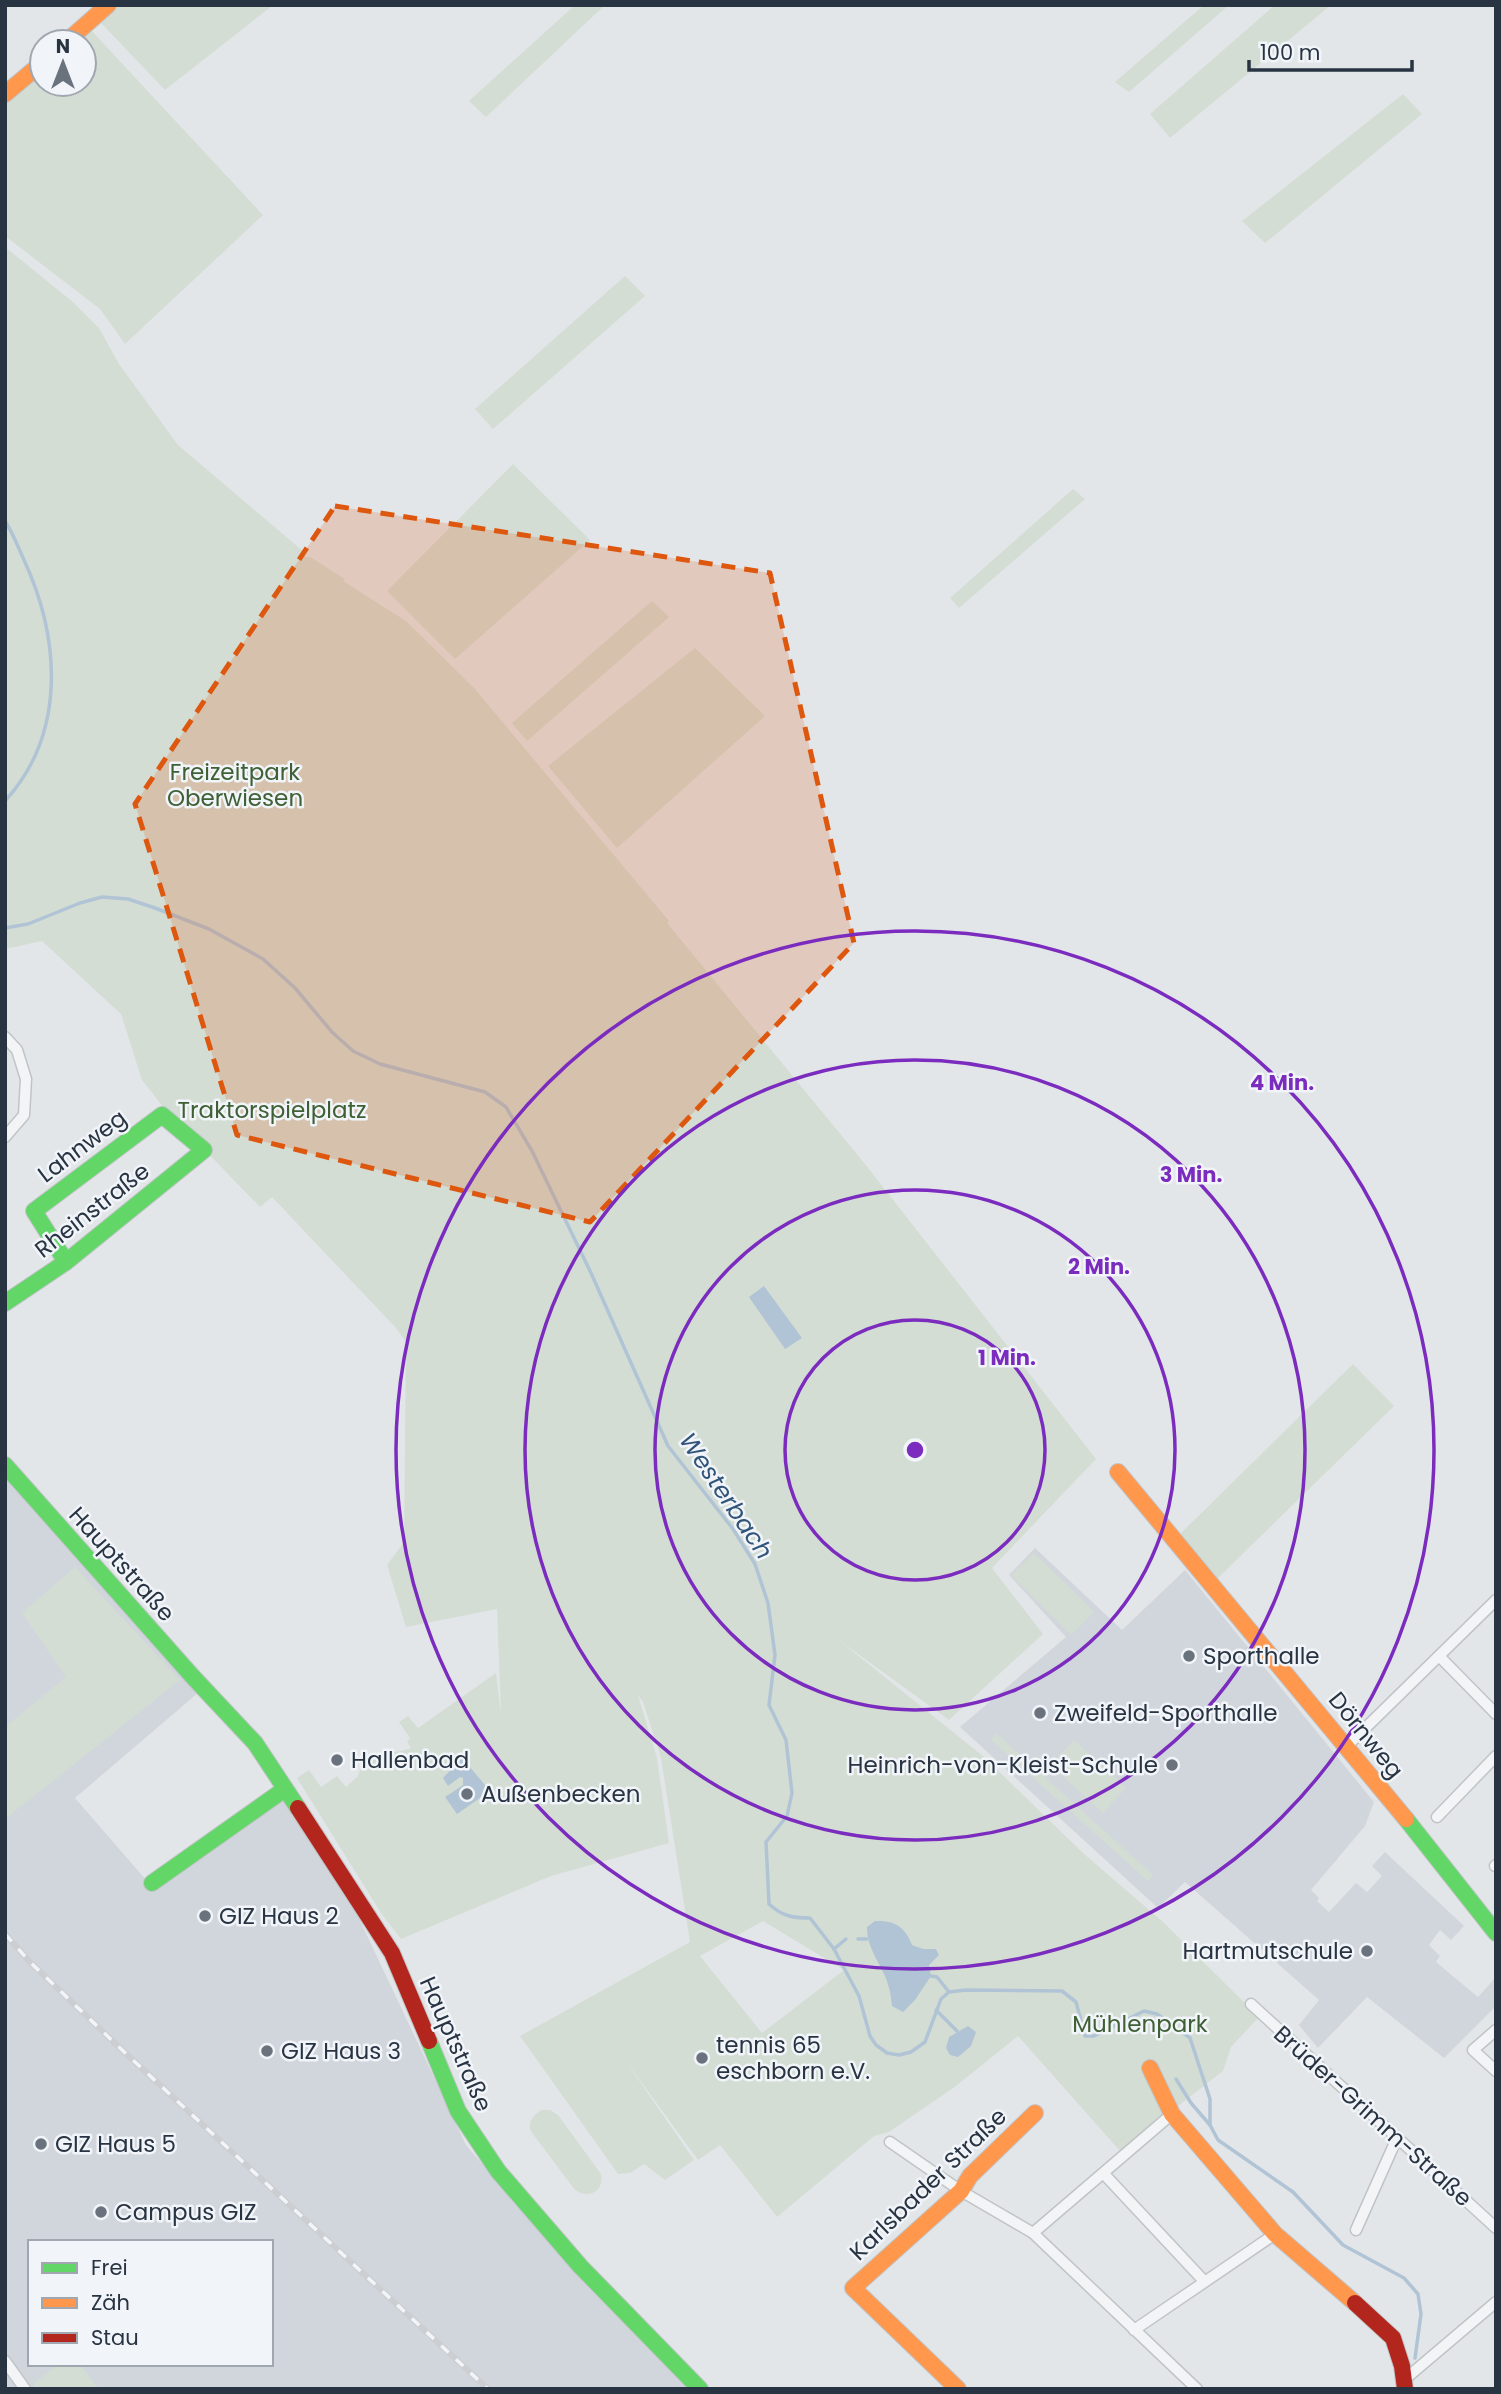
<svg xmlns="http://www.w3.org/2000/svg" width="1501" height="2394" viewBox="0 0 1501 2394" font-family="Poppins,sans-serif">
<rect width="100%" height="100%" fill="#e3e6e9"/>
<g fill="#d1d6dc" fill-rule="evenodd">
<path d="M5,1476L199,1692L75,1798L147,1881L279,1787L355,1910L466,2145L586,2285L689,2389H5ZM30,2242H271V2364H30Z"/>
<path d="M1035,1548L1122,1630L1185,1570L1374,1802L1365,1826L1311,1890L1319,1898L1317,1901L1329,1912L1356,1883L1367,1892L1382,1876L1372,1866L1385,1852L1464,1926L1451,1940L1440,1930L1429,1945L1440,1956L1436,1962L1478,1997L1496,1977V2006L1444,2058L1367,1997L1318,2048L1299,2025L1319,2000L1185,1882L1158,1908L960,1727L1066,1637L1009,1575Z"/>
</g>
<g fill="#d4ddd4" fill-rule="evenodd">
<path d="M119,5H273L165,90L101,23Z"/>
<path d="M575,5H605L486,117L469,101Z"/>
<path d="M1204,5H1229L1129,92L1115,82Z"/>
<path d="M1275,5H1331L1170,138L1150,114Z"/>
<path d="M89,28L263,215L125,344L100,309L5,236V105L42,71V84H84V42H73Z"/>
<path d="M1403,94L1422,114L1265,243L1242,221Z"/>
<path d="M5,247L73,302L99,328L119,364L178,445L304,552L306,557H310L345,579L343,581L406,621L474,688L669,921L667,923L865,1164L1096,1459L992,1568L1043,1634L949,1720L840,1641L984,1757L1083,1853L1162,1921L1259,2017L1231,2047L1223,2071L1120,2151L1018,2036L956,2086L889,2132L874,2136L777,2217L720,2145L698,2160L625,2060L694,2160L665,2180L644,2164L630,2173L618,2174L520,2036L690,1942L661,1758L643,1702L638,1695L657,1758L669,1843L551,1876L401,1939L381,1913L297,1778L309,1770L321,1787L337,1776L346,1787L357,1777L363,1764L384,1750L387,1755C394,1750 403,1752 411,1748L407,1741L410,1738L399,1722L408,1716L418,1728L496,1673L501,1715L497,1609L406,1627L387,1565L404,1542L406,1342L396,1328L272,1197L260,1207L164,1108L142,1080L121,1014L42,941L5,949ZM763,1921L844,1970L762,2033L700,1956Z"/>
<path d="M625,276L645,296L493,429L475,409Z"/>
<path d="M513,464L590,540L455,659L387,591Z"/>
<path d="M1073,489L1085,499L959,608L950,598Z"/>
<path d="M652,601L669,617L527,741L512,723Z"/>
<path d="M695,648L765,716L617,848L548,766Z"/>
<path d="M1353,1364L1394,1406L1216,1580L1180,1534Z"/>
<path d="M1034,1553L1094,1612L1071,1635L1011,1575Z"/>
<path d="M75,1567L180,1680L5,1819V1727L66,1677L22,1613Z"/>
<path d="M996,1733L1153,1875L1148,1881L991,1740Z"/>
<path d="M1074,1740L1126,1788L1103,1813L1050,1765Z"/>
<path d="M541,2110H550L558,2115L601,2174C604,2192 589,2199 575,2190L530,2130C529,2120 533,2116 541,2110Z"/>
<path d="M58,2364H80L98,2389H36L33,2384Z"/>
</g>
<g fill="#b1c4d5">
<path d="M764,1286L802,1338L785,1349L749,1297Z"/>
<path d="M462,1758L469,1761V1766L490,1791L457,1814L445,1797L463,1785V1778L460,1777L448,1786L443,1778Z"/>
<path d="M875,1921C894,1920 905,1926 912,1945L923,1949H936L939,1955L929,1965L931,1976L915,2000L903,2012L892,2006C891,2000 891,1994 889,1988C884,1966 867,1952 867,1927Z"/>
<path d="M968,2026L976,2032L971,2046L958,2057L950,2055L946,2048L949,2037Z"/>
</g>
<g fill="none" stroke-linecap="round" stroke-linejoin="round">
<g stroke="#b1c4d5" stroke-width="3.5">
<path d="M5,521C13,533 18,547 24,560C60,638 67,733 5,801"/>
<path d="M5,928L28,924L80,903L102,897L128,899L155,908L209,929L263,959L295,988L332,1032L353,1051L380,1064L485,1092L506,1107L532,1151L591,1273L668,1446L733,1529L755,1564L768,1603L775,1655L769,1705L786,1740L792,1793L787,1816L766,1842L769,1904C782,1916 792,1918 810,1918L834,1949L859,1996L870,2036L876,2045L887,2053L899,2055L911,2052L925,2042L941,1999L949,1992L966,1990L1062,1991L1076,2002L1085,2036H1094L1144,2011L1157,2014L1190,2038L1210,2099V2125L1218,2140L1293,2192L1343,2245L1404,2278L1418,2294L1421,2314L1415,2358"/>
<path d="M858,1939H867"/>
<path d="M834,1949L846,1939"/>
<path d="M931,1976L937,1977L949,1992"/>
<path d="M936,2010L957,2031"/>
<path d="M1176,2079L1191,2103L1210,2125"/>
</g>
<g stroke="#c1c4c7" stroke-width="13">
<g id="street">
<path d="M5,1037L17,1050L26,1079L24,1115L5,1137"/>
<path d="M1440,1657L1496,1714"/>
<path d="M1346,1747L1496,1600"/>
<path d="M1437,1817L1496,1756"/>
<path d="M1495,1866L1496,1865"/>
<path d="M1251,2004L1496,2228"/>
<path d="M1496,2030L1473,2050L1496,2071"/>
<path d="M890,2142L961,2191L1033,2233L1197,2389"/>
<path d="M1104,2174L1204,2281"/>
<path d="M1356,2230L1397,2138"/>
<path d="M1033,2233L1172,2114"/>
<path d="M1134,2330L1275,2234"/>
<path d="M5,2361L25,2389"/>
<path d="M1404,2380L1496,2302"/>
</g>
</g>
<g stroke="#c1c4c7" stroke-width="18">
<g id="fast">
<path d="M5,1303L66,1262L204,1150L162,1115L34,1211L66,1262"/>
<path d="M5,1465L193,1677L255,1743L298,1808"/>
<path d="M1406,1819L1496,1933"/>
<path d="M152,1883L285,1789"/>
<path d="M429,2041L458,2111L498,2171L580,2266L700,2389"/>
</g>
</g>
<g stroke="#c1c4c7" stroke-width="18">
<g id="slow">
<path d="M66,42L108,5"/>
<path d="M5,94L42,63"/>
<path d="M1118,1472L1406,1819"/>
<path d="M1150,2068L1172,2114L1275,2234L1355,2303"/>
<path d="M958,2389L853,2288L961,2191L970,2176L1035,2113"/>
</g>
</g>
<g stroke="#c1c4c7" stroke-width="18">
<g id="jam">
<path d="M298,1808L392,1953L429,2041"/>
<path d="M1355,2303L1393,2338L1402,2366L1405,2389"/>
</g>
</g>
<use href="#street" stroke="#f3f4f6" stroke-width="10"/>
<use href="#fast" stroke="#63d668" stroke-width="16"/>
<use href="#slow" stroke="#ff974d" stroke-width="16"/>
<use href="#jam" stroke="#b3261e" stroke-width="16"/>
<g stroke="#ccced1" stroke-width="6">
<path id="rail" d="M5,1934L30,1962L120,2048L488,2389"/>
</g>
<use href="#rail" stroke="#f1f4f8" stroke-width="3.5" stroke-dasharray="10" stroke-linecap="butt"/>
</g>
<path fill="#de570f" fill-opacity="0.2" stroke="#de570f" stroke-width="5" stroke-dasharray="14 9" stroke-linejoin="round" d="M335,506L770,573L854,943L590,1222L237,1135L135,804Z"/>
<g fill="none" stroke="#7b2cbf" stroke-width="3.5">
<circle cx="915" cy="1450" r="130"/>
<circle cx="915" cy="1450" r="260"/>
<circle cx="915" cy="1450" r="390"/>
<circle cx="915" cy="1450" r="519"/>
</g>
<g fill="#6a727d" stroke="#f1f4f8" stroke-width="2.5">
<circle cx="1189" cy="1656" r="7"/>
<circle cx="1040" cy="1713" r="7"/>
<circle cx="337" cy="1760" r="7"/>
<circle cx="1172" cy="1765" r="7"/>
<circle cx="467" cy="1794" r="7"/>
<circle cx="205" cy="1916" r="7"/>
<circle cx="1367" cy="1951" r="7"/>
<circle cx="267" cy="2051" r="7"/>
<circle cx="702" cy="2058" r="7"/>
<circle cx="41" cy="2144" r="7"/>
<circle cx="101" cy="2212" r="7"/>
</g>
<g text-anchor="middle" stroke-width="5" stroke-linejoin="round" paint-order="stroke">
<g font-size="23" fill="#3f6035" stroke="#f1f4f8">
<text x="235" y="780">Freizeitpark<tspan x="235" dy="26">Oberwiesen</tspan></text>
<text x="272" y="1118">Traktorspielplatz</text>
<text x="1140" y="2032">Mühlenpark</text>
</g>
<g font-size="23" fill="#293443" stroke="#f1f4f8">
<text transform="translate(82 1146) rotate(-37)" y="8">Lahnweg</text>
<text transform="translate(92 1210) rotate(-38)" y="8">Rheinstraße</text>
<text transform="translate(122 1564) rotate(48)" y="8">Hauptstraße</text>
<text transform="translate(1366 1735) rotate(51)" y="8">Dörnweg</text>
<text transform="translate(456 2044) rotate(66)" y="8">Hauptstraße</text>
<text transform="translate(1373 2116) rotate(42)" y="8">Brüder-Grimm-Straße</text>
<text transform="translate(928 2184) rotate(-44)" y="8">Karlsbader Straße</text>
</g>
<g font-size="23" fill="#293443" stroke="#f1f4f8" text-anchor="start">
<text x="1203" y="1664">Sporthalle</text>
<text x="1054" y="1721">Zweifeld-Sporthalle</text>
<text x="351" y="1768">Hallenbad</text>
<text x="1158" y="1773" text-anchor="end">Heinrich-von-Kleist-Schule</text>
<text x="481" y="1802">Außenbecken</text>
<text x="219" y="1924">GIZ Haus 2</text>
<text x="1353" y="1959" text-anchor="end">Hartmutschule</text>
<text x="716" y="2053">tennis 65<tspan x="716" dy="26">eschborn e.V.</tspan></text>
<text x="281" y="2059">GIZ Haus 3</text>
<text x="55" y="2152">GIZ Haus 5</text>
<text x="115" y="2220">Campus GIZ</text>
</g>
<g font-size="24" font-style="italic" fill="#315479" stroke="#f1f4f8">
<text transform="translate(726 1496) rotate(56)" y="8">Westerbach</text>
</g>
</g>
<circle cx="915" cy="1450" r="10" fill="#7b2cbf" stroke="#f1f4f8" stroke-width="3.5"/>
<g font-size="21" text-anchor="middle" font-weight="bold" fill="#7b2cbf" stroke="#f1f4f8" stroke-width="5" stroke-linejoin="round" paint-order="stroke">
<text x="1282" y="1090">4 Min.</text>
<text x="1191" y="1182">3 Min.</text>
<text x="1099" y="1274">2 Min.</text>
<text x="1007" y="1365">1 Min.</text>
</g>
<rect width="1501" height="2394" fill="none" stroke="#293443" stroke-width="14"/>
<rect x="28" y="2240" width="245" height="126" fill="#f1f4f8" stroke="#a1a7b0" stroke-width="2"/>
<rect x="42" y="2263" width="35" height="10" fill="#63d668" stroke="#a1a7b0" stroke-width="2"/>
<text x="91" y="2275" font-size="21" fill="#293443">Frei</text>
<rect x="42" y="2298" width="35" height="10" fill="#ff974d" stroke="#a1a7b0" stroke-width="2"/>
<text x="91" y="2310" font-size="21" fill="#293443">Zäh</text>
<rect x="42" y="2333" width="35" height="10" fill="#b3261e" stroke="#a1a7b0" stroke-width="2"/>
<text x="91" y="2345" font-size="21" fill="#293443">Stau</text>
<g transform="translate(63 63)"><circle r="33" fill="#f1f4f8" stroke="#a1a7b0" stroke-width="2"/>
<path d="M0-5L12 26L0 18L-12 26Z" fill="#6a727d"/>
<text y="-10" font-size="19" font-weight="bold" text-anchor="middle" fill="#293443">N</text>
</g>
<path d="M1249 60v10h163v-10" fill="none" stroke="#293443" stroke-width="3.5"/>
<text x="1260" y="60" font-size="21" fill="#293443" stroke="#f1f4f8" stroke-width="5" paint-order="stroke">100 m</text>
</svg>
